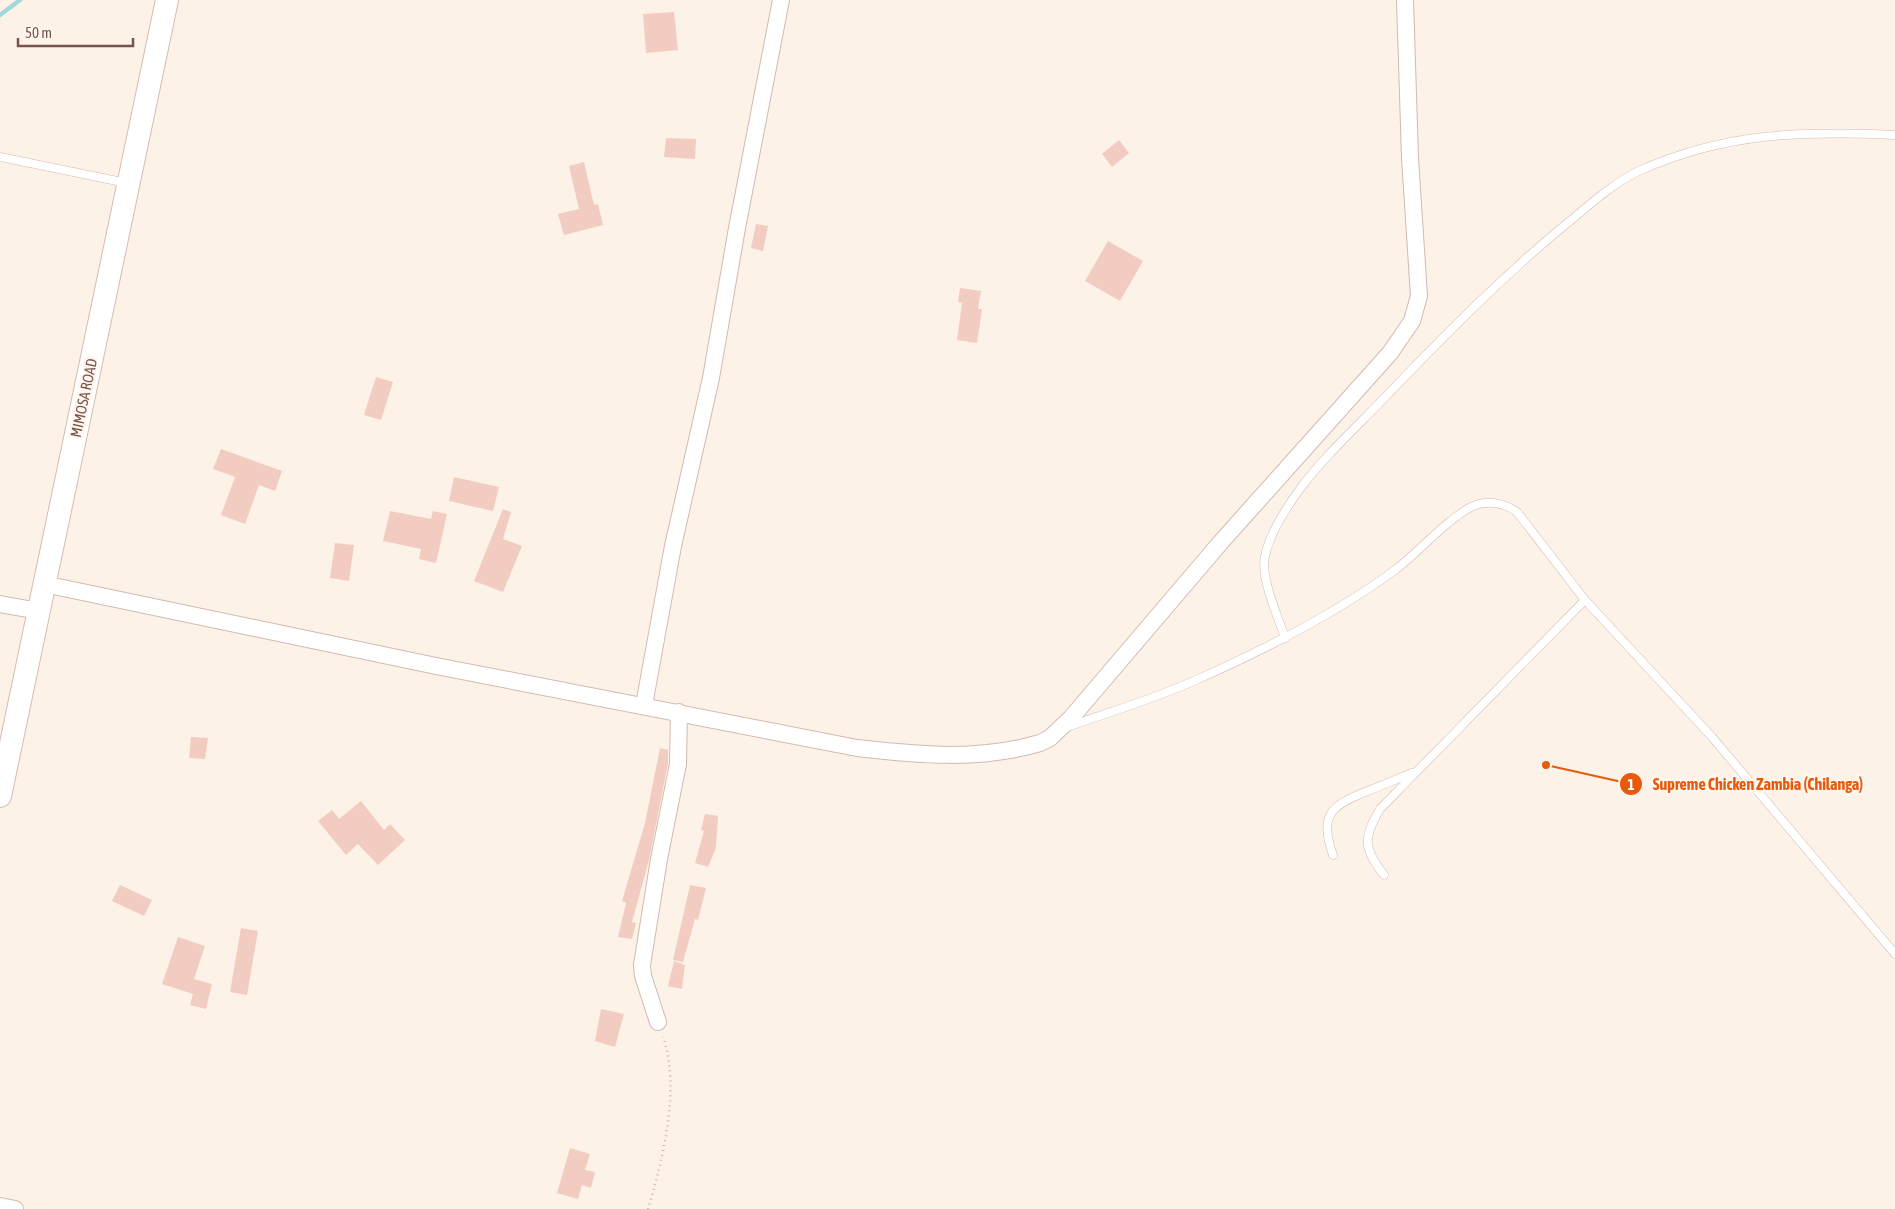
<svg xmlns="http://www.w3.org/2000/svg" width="1895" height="1209" viewBox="0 0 1895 1209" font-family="'Asap Condensed',sans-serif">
<rect width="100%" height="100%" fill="#fdf2e8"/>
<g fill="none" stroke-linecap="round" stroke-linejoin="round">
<path stroke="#a2d8d9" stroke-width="4.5" d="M0,15L20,0"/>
</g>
<g fill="#f2ccc0">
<path d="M674,12L678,50L646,53L643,14Z"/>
<path d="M666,138L696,139L695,159L664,157Z"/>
<path d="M1119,140L1129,153L1112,167L1102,154Z"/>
<path d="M584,162L594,205L598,204L603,225L564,235L558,214L579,209L569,166Z"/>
<path d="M756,224L768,226L763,251L751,248Z"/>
<path d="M1108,241L1143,261L1120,301L1085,281Z"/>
<path d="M960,288L981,291L978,309H982L977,343L957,340L962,303L958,302Z"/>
<path d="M376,377L393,382L381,420L364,415Z"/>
<path d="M221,449L282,471L275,491L259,485L245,524L221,515L235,477L213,469Z"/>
<path d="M454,477L499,487L493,511L449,501Z"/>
<path d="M503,509L511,512L503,539L522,546L503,592L474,581Z"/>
<path d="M390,511L431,519L433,511L447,514L436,563L419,559L421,549L383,541Z"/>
<path d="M335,543L354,545L349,581L330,578Z"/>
<path d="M191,737L208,738L205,759L189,758Z"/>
<path d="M660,748L668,750V763L649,860L632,922L636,923L632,939L618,937L626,903L622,901L645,823Z"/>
<path d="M361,801L384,830L390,824L405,840L378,865L358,844L346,855L318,821L332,810L339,819Z"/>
<path d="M705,814L718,816L716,848L708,867L695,863L704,831L701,830Z"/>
<path d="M120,885L152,900L144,916L112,901Z"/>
<path d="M690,885L706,888L698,920L695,919L683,962L673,960Z"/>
<path d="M241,928L258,931L247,995L230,992Z"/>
<path d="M178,937L205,946L194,979L212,984L206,1009L190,1005L193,994L162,984Z"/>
<path d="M674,961L685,965L682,989L668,986Z"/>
<path d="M601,1009L624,1014L615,1047L595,1041Z"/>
<path d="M570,1148L590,1154L585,1170L595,1172L591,1188L582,1185L578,1199L557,1193Z"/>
</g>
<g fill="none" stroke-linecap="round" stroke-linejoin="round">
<g stroke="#d1bab0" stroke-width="9">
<g id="lane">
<path d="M0,157L127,183"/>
<path d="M1285,638C1278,616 1260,578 1265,556C1270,532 1286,508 1300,489C1324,456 1363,421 1391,391C1450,330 1510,269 1576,216C1596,199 1617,181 1641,170C1727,132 1803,131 1895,135"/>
<path d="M1067,727C1110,712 1154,699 1196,680C1264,650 1334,615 1395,570C1419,552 1445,521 1471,507C1487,499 1504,503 1517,512L1585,600L1712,737L1895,954"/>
<path d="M1333,855C1319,816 1330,806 1365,792C1381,786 1397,779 1412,773"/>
<path d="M1384,875C1363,848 1363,838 1380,809L1585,600"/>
</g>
</g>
<g stroke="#d1bab0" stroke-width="18">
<g id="street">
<path d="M44,584L436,666L857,748C919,755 979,761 1040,743L1050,738L1071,718L1221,542L1390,353L1412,321L1419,296L1410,158L1405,0"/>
<path d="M0,604L39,611"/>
<path d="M644,705L673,546L711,378L737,228L781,0"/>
<path d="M658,1022L643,976L642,965L659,859L678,764L679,712"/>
<path d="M0,1206L15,1209"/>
</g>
</g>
<g stroke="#d7bbb0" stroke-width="24">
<path id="secondary" d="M0,796L167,0"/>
</g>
<path stroke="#d8afa2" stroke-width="2.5" stroke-dasharray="1 4" stroke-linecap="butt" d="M648,1209C663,1158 681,1088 663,1037"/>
<use href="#lane" stroke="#fff" stroke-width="8"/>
<use href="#street" stroke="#fff" stroke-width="16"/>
<use href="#secondary" stroke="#fff" stroke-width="22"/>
</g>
<g text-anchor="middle" stroke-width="5" stroke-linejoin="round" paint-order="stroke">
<g font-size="15" fill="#77554c" stroke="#fff6ef">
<text transform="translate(84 398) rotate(-78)" y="5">MIMOSA ROAD</text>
</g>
</g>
<path fill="none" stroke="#e8590c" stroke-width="2" d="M1546 765L1631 784"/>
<g fill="#e8590c" stroke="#fff6ef" stroke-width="2">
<circle cx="1546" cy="765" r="5"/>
<circle cx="1631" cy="784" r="12"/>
</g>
<g font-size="15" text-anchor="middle" font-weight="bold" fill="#fff">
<text x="1631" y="790">1</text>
</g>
<g font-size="16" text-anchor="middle" font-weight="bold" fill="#e8590c" stroke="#fff6ef" stroke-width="5" stroke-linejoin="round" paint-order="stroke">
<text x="1758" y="790">Supreme Chicken Zambia (Chilanga)</text>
</g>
<path d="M18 38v8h115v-8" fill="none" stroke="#77554c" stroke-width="2.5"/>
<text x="25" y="38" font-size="15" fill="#77554c" stroke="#fff6ef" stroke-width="4" paint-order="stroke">50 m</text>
</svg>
